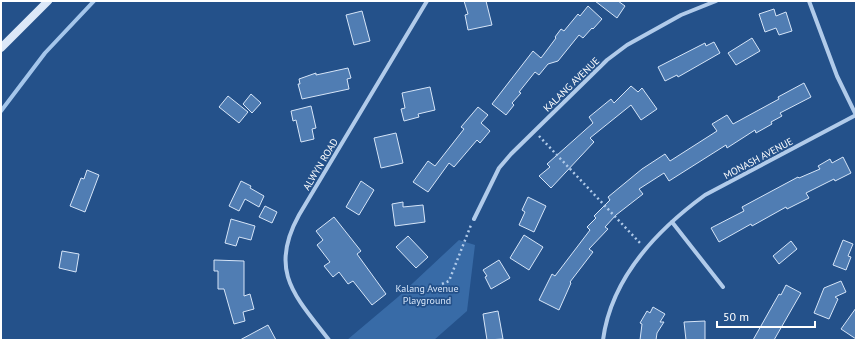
<svg xmlns="http://www.w3.org/2000/svg" width="857" height="341" viewBox="0 0 857 341" font-family="'PT Sans',sans-serif">
<rect width="100%" height="100%" fill="#24518a"/>
<path fill="#386ba7" d="M459,240L475,245L467,311L434,340H347L398,297Z"/>
<g fill="none" stroke-linecap="round" stroke-linejoin="round">
<path stroke="#a5c6eb" stroke-width="4" d="M1,111L45,53L94,1"/>
</g>
<g fill="#507db3" stroke="#d6e5f8">
<path d="M464,1H486L492,25L468,30L465,15L468,14Z"/>
<path d="M595,1H618L625,6L617,18Z"/>
<path d="M588,6L602,19L593,29L592,28L583,38L579,35L558,61L548,64L539,75L535,72L519,92L521,93L512,103L514,105L506,115L492,104L533,51L541,58L556,38L555,37L561,29L564,31L578,14L580,16Z"/>
<path d="M774,9L776,16L786,12L792,31L779,35L776,28L765,32L759,14Z"/>
<path d="M362,11L370,41L354,45L346,15Z"/>
<path d="M752,38L760,51L736,65L728,53Z"/>
<path d="M714,42L720,53L678,77L677,75L665,81L658,67L705,43L706,46Z"/>
<path d="M348,68L351,78L347,79L349,89L302,99L298,84H300L299,79L316,73V75Z"/>
<path d="M804,83L811,97L780,113L782,116L771,122L772,124L756,133L755,130L727,148L726,145L669,181L664,173L639,189L643,194L616,215L605,227L608,229L589,249L593,252L570,282L571,283L559,310L539,300L552,274L555,276L590,230L587,227L596,218L594,216L610,200L608,197L642,169L665,154L670,161L717,131L712,124L727,115L733,124L779,99L778,97Z"/>
<path d="M631,86L638,92L642,88L657,109L641,120L631,105L590,138L594,142L551,188L539,176L550,167L547,164L593,123L589,117L611,99L614,103Z"/>
<path d="M430,87L435,110L418,114L419,117L404,121L401,109L405,108L402,93Z"/>
<path d="M251,94L261,103L252,113L243,104Z"/>
<path d="M228,96L248,112L239,123L219,107Z"/>
<path d="M311,106L316,128L312,129L314,139L301,142L296,120L293,121L291,111Z"/>
<path d="M478,107L488,115L481,123L490,131L480,143L477,140L454,167L449,163L428,192L413,182L428,161L435,166L464,129L461,127Z"/>
<path d="M396,133L403,163L381,168L374,138Z"/>
<path d="M843,157L851,173L835,181L834,179L806,193L809,198L787,209L786,207L752,226L751,224L719,242L711,228L744,211L742,207L798,177L799,178L820,169L818,166L830,159L832,163Z"/>
<path d="M87,170L99,175L85,212L70,206L81,178L84,179Z"/>
<path d="M241,181L251,186L250,188L264,196L259,207L245,199L239,211L229,206Z"/>
<path d="M361,181L374,190L359,215L346,207Z"/>
<path d="M528,197L546,206L534,232L519,225L525,212L522,210Z"/>
<path d="M403,202V207L423,205L425,222L395,226L392,204Z"/>
<path d="M265,206L277,212L272,223L259,217Z"/>
<path d="M334,217L361,251L357,254L386,294L372,305L353,281L348,284L339,272L333,277L324,266L330,262L317,245L323,240L316,231Z"/>
<path d="M231,219L255,226L251,240L239,237L236,246L225,243Z"/>
<path d="M524,235L543,247L529,270L510,258Z"/>
<path d="M408,236L428,257L416,268L396,247Z"/>
<path d="M843,240L853,244L848,256L851,257L846,270L833,265Z"/>
<path d="M791,241L797,249L779,264L773,256Z"/>
<path d="M62,251L79,254L76,272L59,268Z"/>
<path d="M214,260L244,261V296L250,294L254,309L243,312L245,321L234,324L224,289H218V271H214Z"/>
<path d="M499,260L510,278L491,289L485,277L487,276L483,270Z"/>
<path d="M841,281L846,292L835,297L838,299L829,319L814,313L824,288Z"/>
<path d="M786,285L801,293L774,340H753L779,294L781,295Z"/>
<path d="M653,307L665,314L660,322H664L657,333L656,340H640L642,324L640,323L647,311L650,313Z"/>
<path d="M856,308V339L841,329Z"/>
<path d="M498,311L503,339L487,340L483,314Z"/>
<path d="M705,321V340H686L684,322Z"/>
<path d="M268,325L276,340H240Z"/>
</g>
<g fill="none" stroke-linecap="round" stroke-linejoin="round">
<g stroke="#b1cbea" stroke-width="2.5" stroke-dasharray="2 3" stroke-linecap="butt">
<path d="M539,136L640,243"/>
<path d="M442,284L449,281L471,225"/>
</g>
<g stroke="#b1cbea" stroke-width="4">
<path d="M809,1L837,76L856,115"/>
<path d="M474,219L499,168L511,154L607,60L627,45L681,15L716,1"/>
<path d="M672,222L723,287"/>
<path d="M329,340C295,296 268,271 299,215L427,1"/>
<path d="M603,340C611,279 657,230 705,195L856,115"/>
</g>
<path stroke="#dce8f8" stroke-width="8" d="M1,48L48,1"/>
</g>
<g text-anchor="middle" stroke-width="3.5" stroke-linejoin="round" paint-order="stroke">
<g font-size="10" fill="#fff" stroke="#24518a">
<text transform="translate(571 84) rotate(-44)" y="4">KALANG AVENUE</text>
<text transform="translate(758 158) rotate(-28)" y="4">MONASH AVENUE</text>
<text transform="translate(320 164) rotate(-59)" y="4">ALWYN ROAD</text>
</g>
<g font-size="10" fill="#d6e5f8" stroke="#24518a">
<text x="427" y="292">Kalang Avenue<tspan x="427" dy="12">Playground</tspan></text>
</g>
</g>
<rect width="857" height="341" fill="none" stroke="#ffffff" stroke-width="4"/>
<path d="M717 321v6h98v-6" fill="none" stroke="#ffffff" stroke-width="2"/>
<text x="723" y="321" font-size="12" fill="#ffffff" stroke="#24518a" stroke-width="3" paint-order="stroke">50 m</text>
</svg>
